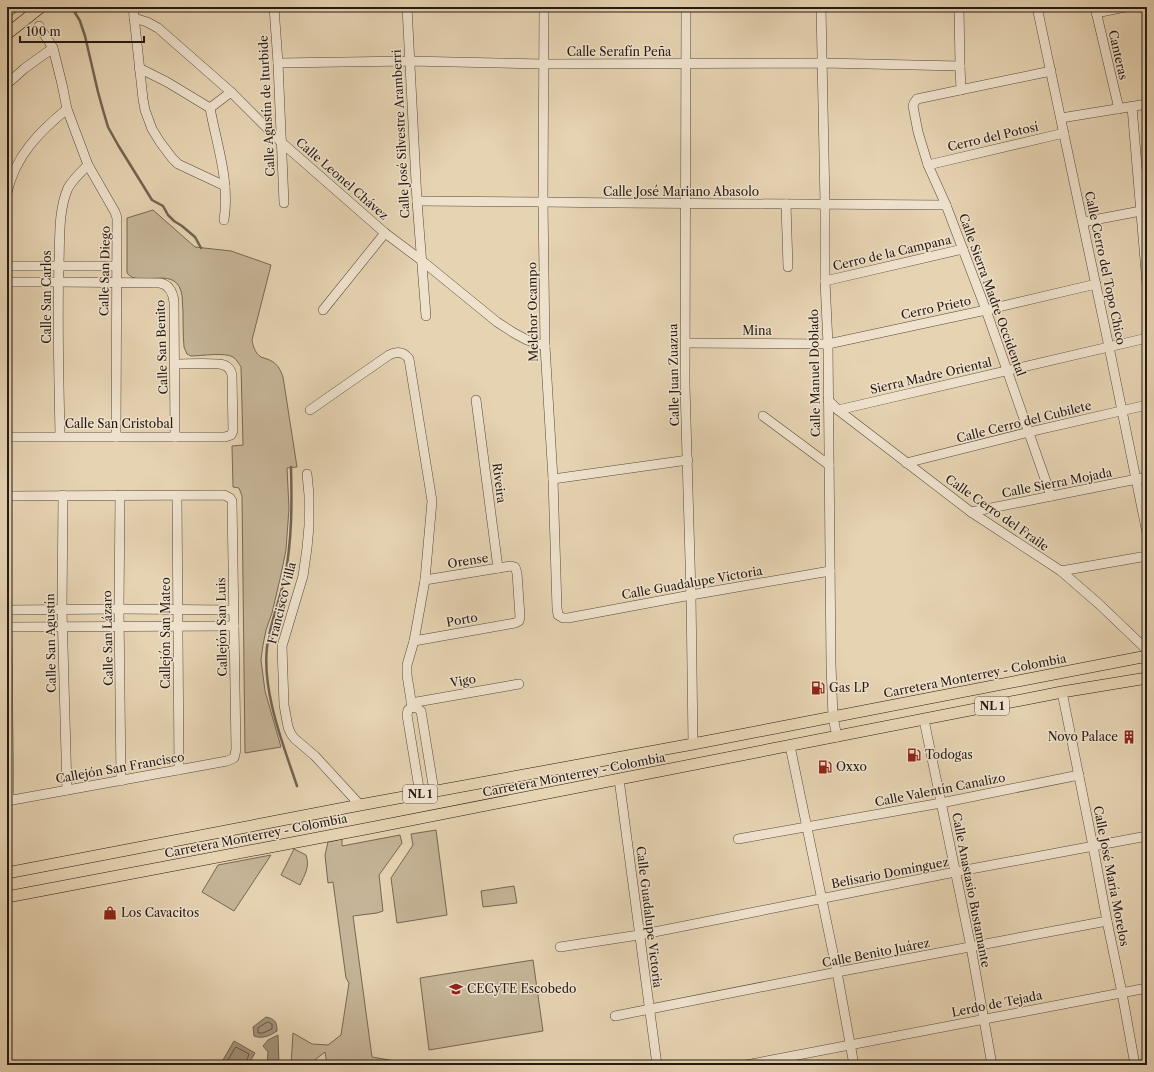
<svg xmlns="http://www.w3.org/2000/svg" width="1154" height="1072" viewBox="0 0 1154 1072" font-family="'Libre Caslon Text',serif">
<rect width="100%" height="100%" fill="#e6d3b2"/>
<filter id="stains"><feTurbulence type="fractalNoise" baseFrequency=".005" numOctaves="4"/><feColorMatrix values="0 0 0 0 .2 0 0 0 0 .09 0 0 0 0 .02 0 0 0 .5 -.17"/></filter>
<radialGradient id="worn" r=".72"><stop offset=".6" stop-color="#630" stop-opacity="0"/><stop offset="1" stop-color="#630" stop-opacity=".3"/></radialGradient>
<g fill="#c5b497" stroke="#756754">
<path d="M153,210L195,247L231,251L271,265L252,340C253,346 255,353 261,357C263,358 265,358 267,359C276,362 280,368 283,377L297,467L287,468L289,508L286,550L280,579L272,613L266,630L263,645L261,660L265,691L281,747L245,753L242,496L239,488L233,487L232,446L243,445L241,367C239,364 237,360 233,357C225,352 201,356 191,356L187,354L184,347C183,334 183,322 183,310C182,304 183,297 181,291C173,265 139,289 127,273V218Z"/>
<path d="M436,830L447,915L397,923L391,878L413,845L411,834Z"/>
<path d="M400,835L402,843L379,875L383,911L377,913L353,916L372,1057L418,1065H327L325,1052L308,1065H291L293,1033L312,1044L328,1045L341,1035L349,983L346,978L333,882L328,883L325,855L328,842L342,839V846Z"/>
<path d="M294,849L306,855C310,867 305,874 300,885L281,875Z"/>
<path d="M271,855L234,911L202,892L218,865Z"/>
<path d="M514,886L517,903L483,907L481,891Z"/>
<path d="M533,960L543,1031L429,1050L420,978Z"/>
</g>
<g fill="#a4947c" stroke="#716352">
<path d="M266,1017C275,1019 277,1022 277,1031C270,1036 262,1039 254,1036L253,1027Z"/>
<path d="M278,1035L279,1065H267L268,1052L263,1046L268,1040Z"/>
<path d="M234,1041L255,1053L248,1065H220Z"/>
</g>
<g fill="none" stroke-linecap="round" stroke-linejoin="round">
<g stroke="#645747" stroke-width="1">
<path d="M268,1022L272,1024V1029L263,1033H258V1028Z"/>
<path d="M225,1065L235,1048L236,1047L249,1054L245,1065"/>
</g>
<g stroke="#716352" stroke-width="2.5">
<path d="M74,11L80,21L85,36L98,92L103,110L108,127L118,145L152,200L163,206L168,215L174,221L182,226L195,237L201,248"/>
<path d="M291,467C292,504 292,540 285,576C280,600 270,623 267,647C262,692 283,744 297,786"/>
</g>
<g stroke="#55483a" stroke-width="10">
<g id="minor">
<path d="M133,7L143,99L145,110L152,129L160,142L172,158L178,164L225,186"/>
<path d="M274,7L278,63L284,203"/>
<path d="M407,7L417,201L426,316"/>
<path d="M544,7L543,202L545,346L553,479L557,608L558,615L563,618H568L691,595L830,571"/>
<path d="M686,7L685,386L691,595L693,744"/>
<path d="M821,7L825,204V281L828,344L831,665L833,717L837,737"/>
<path d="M959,7L960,66L961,90"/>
<path d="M1037,7L1109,347L1147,533"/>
<path d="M1095,7L1119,109"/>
<path d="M1096,13L1125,7"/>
<path d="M134,18L147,22L158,28L231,92L281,142L385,233L421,260L497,322L514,333L527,340L545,346"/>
<path d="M39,26L53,48L62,84L67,109L88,165L115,212L117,218L116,437"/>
<path d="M278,63L409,61L543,64L823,63L960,66"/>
<path d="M139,68L167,82L210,108L231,92"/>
<path d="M7,84L25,68L53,48"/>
<path d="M1132,107L1147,284"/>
<path d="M210,108C217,146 230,181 224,220"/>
<path d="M1061,118L1147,104"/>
<path d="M928,165L1064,133"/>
<path d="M7,193C15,156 39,132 67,109"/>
<path d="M417,201L543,202L620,203L946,205"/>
<path d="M786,204L788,267"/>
<path d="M1083,222L1146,210"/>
<path d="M7,266H116"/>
<path d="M825,281L963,249"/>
<path d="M7,282H59L160,283C170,285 173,293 174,302L175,437"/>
<path d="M323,310L385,233"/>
<path d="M686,343L828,344L986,310L1096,284"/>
<path d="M476,400L498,568"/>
<path d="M828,400L838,410L971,512L1061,571L1099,604L1147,650"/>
<path d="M310,410L389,355C397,351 403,351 409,359L432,501L425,580L414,641L407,665V675L412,707"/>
<path d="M838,410L1147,338"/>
<path d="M763,416L829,465"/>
<path d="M60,436C59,379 57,321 59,263C60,239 58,211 68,188C73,179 81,172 88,165"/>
<path d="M7,437H225L231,435L233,431L232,375C231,370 229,367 224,365C217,362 186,364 176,364"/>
<path d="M906,463L1029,432L1147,405"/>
<path d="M307,474L309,495V526L307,548L303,576L282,646L284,705L288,727L291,734L295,739L315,756L360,805"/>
<path d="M553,479L688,460"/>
<path d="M63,495L62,610L67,790"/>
<path d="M120,495L119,609L121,781"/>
<path d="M7,496L224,495L230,498L232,501L236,750L234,758L227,761L7,801"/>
<path d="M177,496L179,770"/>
<path d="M1051,496L986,310L946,205L928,165L918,132L913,106L914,103L917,99L1051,71"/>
<path d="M971,512L1147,477"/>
<path d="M1061,571L1147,556"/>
<path d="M7,610L119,609L233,610"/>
<path d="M7,627L234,626"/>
<path d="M7,627L9,801"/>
<path d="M414,641L515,623L519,621L520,617L517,573L515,567L511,566L425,580"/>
<path d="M1062,692L1093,846L1107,921L1122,993L1135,1065"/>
<path d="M411,703L519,684"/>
<path d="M412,707L417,708L421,711L434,791"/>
<path d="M412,707L408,710L407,715L420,794"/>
<path d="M924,720L971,947L992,1065"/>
<path d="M790,746L837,972L854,1065"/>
<path d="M619,779L657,1065"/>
<path d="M738,839L941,803L1079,775"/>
<path d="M560,947L639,935L955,872L1147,836"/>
<path d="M615,1016L837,972L1107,921"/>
<path d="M7,1062L9,1065"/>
<path d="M746,1065L1147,988"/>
<path d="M1139,1065L1147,1063"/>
</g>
</g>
<g stroke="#251a12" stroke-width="12">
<g id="major">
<path d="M7,12L13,7"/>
<path d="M7,34L41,7"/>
<path d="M7,873L360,805L693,744L1147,656"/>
<path d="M7,897L370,828L1062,692L1147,678"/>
</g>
</g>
<use href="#minor" stroke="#efe2cd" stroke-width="9"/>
<use href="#major" stroke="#e6d3b2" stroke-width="11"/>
</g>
<defs>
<g id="fuel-bare" transform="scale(1.08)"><path d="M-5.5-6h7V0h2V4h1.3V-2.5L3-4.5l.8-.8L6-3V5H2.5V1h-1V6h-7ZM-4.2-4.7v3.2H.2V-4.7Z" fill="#8f2418" stroke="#efe2cd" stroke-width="2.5" paint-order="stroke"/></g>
<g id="building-bare" transform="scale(1.08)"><path d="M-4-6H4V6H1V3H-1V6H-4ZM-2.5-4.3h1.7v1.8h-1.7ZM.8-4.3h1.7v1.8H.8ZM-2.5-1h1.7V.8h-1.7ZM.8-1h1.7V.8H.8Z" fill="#8f2418" stroke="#efe2cd" stroke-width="2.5" paint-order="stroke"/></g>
<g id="shop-bare" transform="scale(1.08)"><path d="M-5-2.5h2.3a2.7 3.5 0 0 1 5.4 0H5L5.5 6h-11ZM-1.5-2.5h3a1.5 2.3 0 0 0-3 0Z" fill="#8f2418" stroke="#efe2cd" stroke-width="2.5" paint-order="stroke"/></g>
<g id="school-bare" transform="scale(1.08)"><path d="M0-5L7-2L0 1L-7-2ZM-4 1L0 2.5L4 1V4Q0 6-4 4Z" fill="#8f2418" stroke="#efe2cd" stroke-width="2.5" paint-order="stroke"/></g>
</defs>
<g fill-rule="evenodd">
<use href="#fuel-bare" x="818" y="688"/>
<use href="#building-bare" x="1129" y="737"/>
<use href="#fuel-bare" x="914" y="755"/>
<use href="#fuel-bare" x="825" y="767"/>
<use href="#shop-bare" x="110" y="913"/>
<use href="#school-bare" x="456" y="989"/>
</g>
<g text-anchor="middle" stroke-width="3" stroke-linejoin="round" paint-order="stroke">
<g fill="#efe2cd" stroke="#62564a" stroke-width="1">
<rect x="975" y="697" width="34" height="18" rx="3"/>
<rect x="403" y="785" width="34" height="18" rx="3"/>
</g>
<g font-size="11" font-weight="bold" fill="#251a12">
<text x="992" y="710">NL 1</text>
<text x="420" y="798">NL 1</text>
</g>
<g font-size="12" fill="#251a12" stroke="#efe2cd">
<text x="619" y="56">Calle Serafín Peña</text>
<text transform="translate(1118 55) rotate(77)" y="4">Canteras</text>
<text transform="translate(267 106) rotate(-93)" y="4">Calle Agustín de Iturbide</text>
<text transform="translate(401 134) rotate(-93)" y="4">Calle José Silvestre Aramberri</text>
<text transform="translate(993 137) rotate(-13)" y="4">Cerro del Potosí</text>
<text transform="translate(342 179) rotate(41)" y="4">Calle Leonel Chávez</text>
<text x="681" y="196">Calle José Mariano Abasolo</text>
<text transform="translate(892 253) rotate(-13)" y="4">Cerro de la Campana</text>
<text transform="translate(1105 268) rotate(78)" y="4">Calle Cerro del Topo Chico</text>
<text transform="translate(105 271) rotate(-89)" y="4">Calle San Diego</text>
<text transform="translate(992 295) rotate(70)" y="4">Calle Sierra Madre Occidental</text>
<text transform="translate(47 297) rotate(-90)" y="4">Calle San Carlos</text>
<text transform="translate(936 308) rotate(-12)" y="4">Cerro Prieto</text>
<text transform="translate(533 312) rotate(-91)" y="4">Melchor Ocampo</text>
<text x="757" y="335">Mina</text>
<text transform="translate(162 347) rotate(-92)" y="4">Calle San Benito</text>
<text transform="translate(815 373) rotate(-91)" y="4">Calle Manuel Doblado</text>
<text transform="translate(674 375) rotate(-91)" y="4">Calle Juan Zuazua</text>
<text transform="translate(931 376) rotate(-13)" y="4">Sierra Madre Oriental</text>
<text transform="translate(1024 422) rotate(-14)" y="4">Calle Cerro del Cubilete</text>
<text x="119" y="428">Calle San Cristobal</text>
<text transform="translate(499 483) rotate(83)" y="4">Riveira</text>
<text transform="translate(1057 483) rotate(-11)" y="4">Calle Sierra Mojada</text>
<text transform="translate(997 513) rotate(35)" y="4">Calle Cerro del Fraile</text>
<text transform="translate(468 561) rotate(-9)" y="4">Orense</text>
<text transform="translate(692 583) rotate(-10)" y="4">Calle Guadalupe Victoria</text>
<text transform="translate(282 603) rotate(-76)" y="4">Francisco Villa</text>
<text transform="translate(462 620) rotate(-10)" y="4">Porto</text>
<text transform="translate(222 627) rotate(-91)" y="4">Callejón San Luis</text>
<text transform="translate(166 633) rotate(-90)" y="4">Callejón San Mateo</text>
<text transform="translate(108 638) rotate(-91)" y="4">Calle San Lázaro</text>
<text transform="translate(51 643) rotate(-91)" y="4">Calle San Agustín</text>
<text transform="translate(975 676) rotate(-11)" y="4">Carretera Monterrey - Colombia</text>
<text transform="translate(463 681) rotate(-10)" y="4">Vigo</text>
<text transform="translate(120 768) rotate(-10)" y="4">Callejón San Francisco</text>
<text transform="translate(574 775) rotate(-11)" y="4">Carretera Monterrey - Colombia</text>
<text transform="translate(940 790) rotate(-11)" y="4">Calle Valentín Canalizo</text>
<text transform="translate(256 836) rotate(-11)" y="4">Carretera Monterrey - Colombia</text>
<text transform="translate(890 873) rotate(-11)" y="4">Belisario Domínguez</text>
<text transform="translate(1111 876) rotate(79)" y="4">Calle José María Morelos</text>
<text transform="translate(971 890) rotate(79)" y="4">Calle Anastasio Bustamante</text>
<text transform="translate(649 917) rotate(83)" y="4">Calle Guadalupe Victoria</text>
<text transform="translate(876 953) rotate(-11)" y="4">Calle Benito Juárez</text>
<text transform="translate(997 1004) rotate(-11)" y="4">Lerdo de Tejada</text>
</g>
<g font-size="12" fill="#251a12" stroke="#efe2cd" text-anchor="start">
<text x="829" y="692">Gas LP</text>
<text x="1118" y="741" text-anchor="end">Novo Palace</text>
<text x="925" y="759">Todogas</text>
<text x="836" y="771">Oxxo</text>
<text x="121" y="917">Los Cavacitos</text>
<text x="467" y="993">CECyTE Escobedo</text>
</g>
</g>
<rect width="1154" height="1072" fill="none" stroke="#e6d3b2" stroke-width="24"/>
<rect x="8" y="8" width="1138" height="1056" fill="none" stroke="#251a12" stroke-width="2"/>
<rect x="12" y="12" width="1130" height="1048" fill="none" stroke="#251a12"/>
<path d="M20 36v6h124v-6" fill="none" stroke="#251a12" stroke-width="2"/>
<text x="26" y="36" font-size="12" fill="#251a12" stroke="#efe2cd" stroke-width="3" paint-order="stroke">100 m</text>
<rect width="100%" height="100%" filter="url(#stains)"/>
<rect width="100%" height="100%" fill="url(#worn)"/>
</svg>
